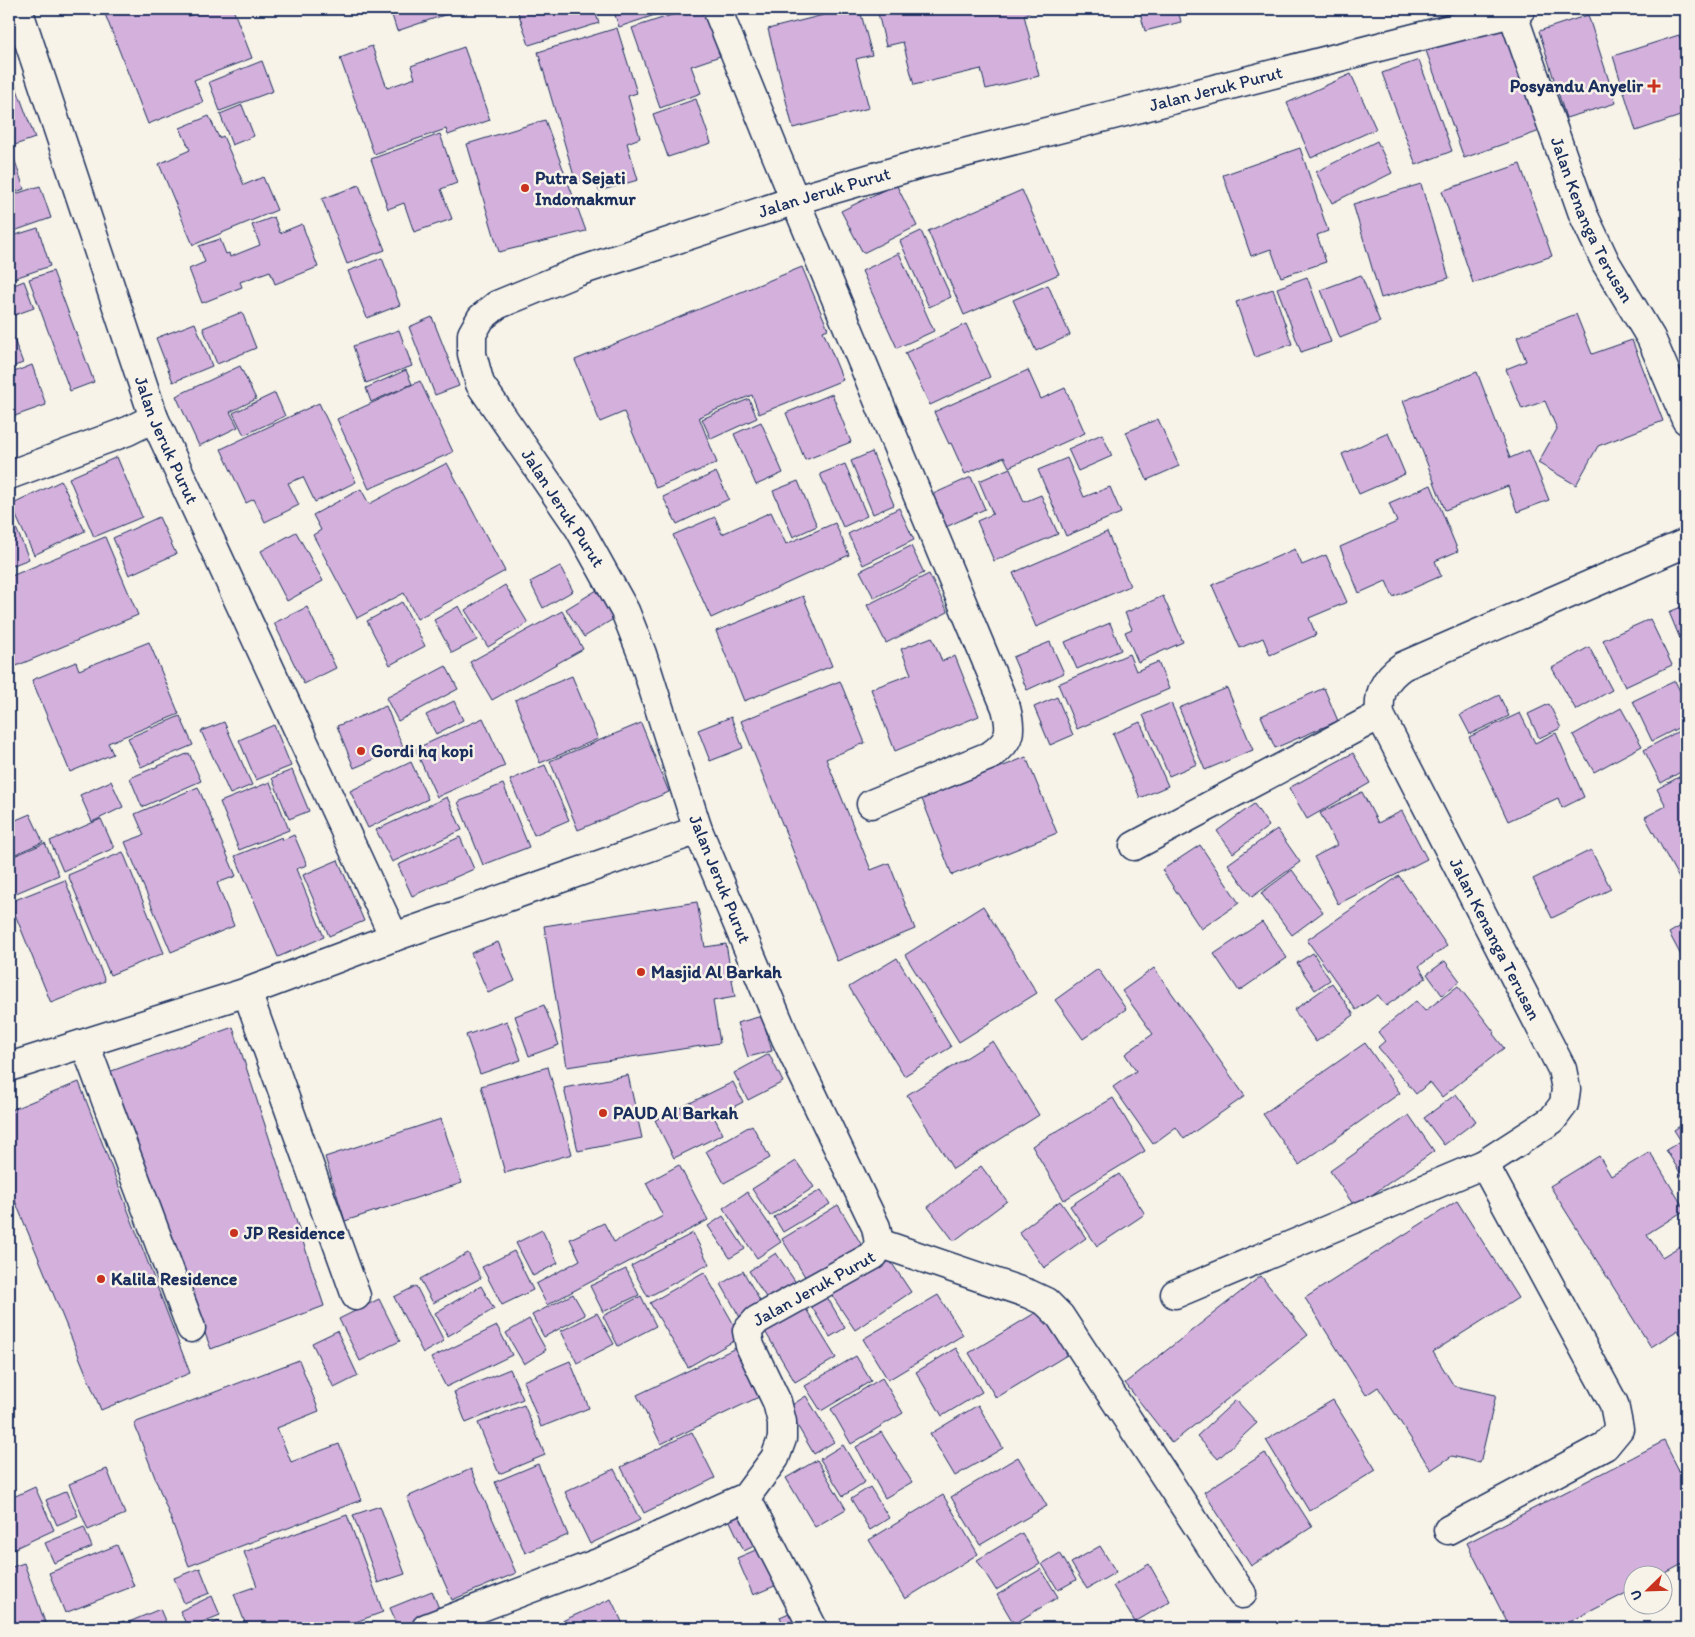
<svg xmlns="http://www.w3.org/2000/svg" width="1695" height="1637" viewBox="0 0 1695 1637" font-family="Itim,sans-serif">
<rect width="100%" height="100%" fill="#f7f3e8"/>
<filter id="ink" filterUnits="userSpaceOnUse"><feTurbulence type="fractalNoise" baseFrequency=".02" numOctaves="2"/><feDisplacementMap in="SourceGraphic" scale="10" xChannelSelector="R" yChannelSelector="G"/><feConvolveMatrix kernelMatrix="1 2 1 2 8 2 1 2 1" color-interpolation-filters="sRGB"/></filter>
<g filter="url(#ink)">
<g fill="#d4b1dc" stroke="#1b2f5e">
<path d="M103,9H185L188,16L206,9H233L252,58L194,80L203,102L148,124Z"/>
<path d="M390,9H462L397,31Z"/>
<path d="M517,9H594L599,23L529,45Z"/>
<path d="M613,9H656L658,14L619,27Z"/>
<path d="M690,9H710L726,54L691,66L701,93L660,108L632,28Z"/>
<path d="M877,9H1030L1031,12L1024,15L1039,76L986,89L981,69L914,85L903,42L886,46Z"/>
<path d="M1139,9H1178L1181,22L1145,31Z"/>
<path d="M843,10L844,14L860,10L872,55L856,59L869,108L793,128L768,29Z"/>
<path d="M1588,15L1616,103L1566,118L1539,31Z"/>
<path d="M1500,18L1540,131L1464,158L1424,45Z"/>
<path d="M617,28L637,93L628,96L640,138L627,143L638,180L599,191L595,177L576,183L538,52Z"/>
<path d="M1679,35L1686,57V114L1636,131L1613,56Z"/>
<path d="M372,46L387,88L415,78L411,66L464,47L490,120L448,135L446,129L374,154L340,58Z"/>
<path d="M1419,60L1452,151L1416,165L1382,73Z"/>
<path d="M262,61L273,91L220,111L209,82Z"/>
<path d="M1351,74L1376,129L1311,158L1287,103Z"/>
<path d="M15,84L35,138L9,147V87Z"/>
<path d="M696,99L711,143L668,157L653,114Z"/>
<path d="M242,105L254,136L232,145L220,114Z"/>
<path d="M209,116L219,138L223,136L244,185L263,177L277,210L193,245L159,164L190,150L180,128Z"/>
<path d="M545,120L586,231L499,252L467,144Z"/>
<path d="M440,134L457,183L441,189L452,219L414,232L404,203L388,209L371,159Z"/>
<path d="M1377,141L1392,173L1332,203L1316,172Z"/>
<path d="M1300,148L1328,231L1317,235L1326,262L1281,277L1271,249L1251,256L1223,175Z"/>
<path d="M12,152L24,189L9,194V154Z"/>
<path d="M1686,155V174L1679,157Z"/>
<path d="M1520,164L1552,256L1473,283L1442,191Z"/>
<path d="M896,184L917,226L863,253L841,211Z"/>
<path d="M1421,184L1449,278L1381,298L1353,204Z"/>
<path d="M359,185L385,250L347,264L322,199Z"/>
<path d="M40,186L51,218L14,231L9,214V196Z"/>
<path d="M1022,190L1059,274L964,315L928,231Z"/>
<path d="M274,217L280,233L302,224L318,267L275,284L270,271L240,282L242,287L202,303L189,269L205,262L199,246L220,239L226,254L229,253L230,257L260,245L252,225Z"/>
<path d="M38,228L50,266L9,280V237Z"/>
<path d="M921,231L951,297L929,307L900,241Z"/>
<path d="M899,253L934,331L897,348L862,271Z"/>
<path d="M382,258L400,305L367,318L348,271Z"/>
<path d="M802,267L828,329L823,331L843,380L759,414L752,395L699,417L717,463L656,488L624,412L600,422L575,360Z"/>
<path d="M53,271L94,382L70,391L29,279Z"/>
<path d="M1361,275L1380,322L1340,338L1321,290Z"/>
<path d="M1307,277L1331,342L1301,352L1277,288Z"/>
<path d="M24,281L34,308L9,317V287Z"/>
<path d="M1048,285L1070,335L1036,351L1013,300Z"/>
<path d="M1273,289L1292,344L1255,357L1236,302Z"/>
<path d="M242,312L256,348L217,364L203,328Z"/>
<path d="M1576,314L1592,354L1632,340L1663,421L1598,446L1576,485L1538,463L1557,429L1545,401L1522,409L1506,369L1526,361L1517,337Z"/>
<path d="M432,317L459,386L435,395L409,327Z"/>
<path d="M195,323L212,366L173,382L156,338Z"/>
<path d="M966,324L990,377L930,405L905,353Z"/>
<path d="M399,330L412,366L366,383L353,346Z"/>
<path d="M11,332L23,363L9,368V333Z"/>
<path d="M32,365L46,405L9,418V374Z"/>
<path d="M240,366L256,399L230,412L238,427L199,446L176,396Z"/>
<path d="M406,370L412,384L371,402L366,388Z"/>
<path d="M1028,370L1041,399L1065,388L1085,433L1009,467L1004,457L965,474L951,443L949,444L934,412Z"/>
<path d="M1477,372L1510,458L1529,450L1549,500L1517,512L1508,486L1445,510L1403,401Z"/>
<path d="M420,381L453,452L369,489L337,419Z"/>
<path d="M275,393L285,416L244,435L233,413Z"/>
<path d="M832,394L851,442L805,460L786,413Z"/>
<path d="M749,399L757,418L711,439L702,419Z"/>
<path d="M319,403L356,482L315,502L303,477L288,483L299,505L265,522L254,499L246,503L221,449Z"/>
<path d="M1158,419L1179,466L1147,480L1126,432Z"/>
<path d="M761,422L783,473L756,485L734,434Z"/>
<path d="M1388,433L1405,474L1359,494L1342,454Z"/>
<path d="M1102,434L1112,456L1078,471L1068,449Z"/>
<path d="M872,452L894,505L873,514L851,461Z"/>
<path d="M117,457L142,517L94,537L69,478Z"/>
<path d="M1067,458L1084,497L1110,487L1121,513L1066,536L1038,470Z"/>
<path d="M447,463L505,571L417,619L404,593L357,618L313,535L321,530L313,515L361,489L369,504Z"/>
<path d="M845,464L867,516L843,527L820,474Z"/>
<path d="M1010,468L1024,502L1041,495L1058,534L994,561L977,521L993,514L979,481Z"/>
<path d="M716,472L729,499L677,524L663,497Z"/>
<path d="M971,477L985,509L946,527L931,495Z"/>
<path d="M61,481L85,531L34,555L11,505Z"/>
<path d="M798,481L817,526L793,537L773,491Z"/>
<path d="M1431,485L1458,551L1435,561L1441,576L1393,597L1386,581L1359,593L1340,547L1397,522L1389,503Z"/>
<path d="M899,508L914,540L863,565L848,534Z"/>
<path d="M9,511L29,559L9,567Z"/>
<path d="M771,512L786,544L835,523L849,555L711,618L673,535L715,517L722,534Z"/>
<path d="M159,517L176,554L129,575L113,538Z"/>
<path d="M296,532L323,581L287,601L261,551Z"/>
<path d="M1107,532L1130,586L1036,627L1013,573Z"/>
<path d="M105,537L138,615L9,669V577Z"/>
<path d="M911,546L924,573L874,598L860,571Z"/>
<path d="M1295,549L1302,565L1326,555L1347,602L1309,618L1316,635L1270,655L1263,638L1240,648L1212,585Z"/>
<path d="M560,566L573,591L543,608L530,582Z"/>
<path d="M929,574L948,612L886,643L867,605Z"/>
<path d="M505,585L528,623L488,647L465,610Z"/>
<path d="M597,590L615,618L584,637L566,609Z"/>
<path d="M803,596L832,666L744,701L716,631Z"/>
<path d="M1163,596L1183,642L1138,662L1125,632L1132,629L1125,613Z"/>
<path d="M402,602L425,646L390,665L367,621Z"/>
<path d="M1686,605V653L1669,612Z"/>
<path d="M459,606L477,640L452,653L434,620Z"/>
<path d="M307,607L336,668L304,684L274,623Z"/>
<path d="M562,611L583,649L492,700L470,662Z"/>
<path d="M1650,619L1672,665L1625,687L1603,640Z"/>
<path d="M1110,623L1121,650L1077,669L1065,642Z"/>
<path d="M932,637L942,661L955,656L979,716L895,751L871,689L911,674L901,649Z"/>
<path d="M149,642L179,714L108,743L113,754L70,772L32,680L76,662L79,670Z"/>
<path d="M1050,642L1064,673L1027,690L1013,657Z"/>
<path d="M1589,647L1612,690L1576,710L1552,668Z"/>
<path d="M1129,654L1136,671L1158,662L1169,689L1077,729L1058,684Z"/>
<path d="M446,666L458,689L398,721L386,698Z"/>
<path d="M572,676L598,739L540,763L515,700Z"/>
<path d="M840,681L865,743L826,759L871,870L889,863L915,929L837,961L741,721Z"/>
<path d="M1675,681L1686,703V724L1652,741L1633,701Z"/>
<path d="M1227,688L1253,750L1205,770L1179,708Z"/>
<path d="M1324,688L1338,721L1275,748L1261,716Z"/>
<path d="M1499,695L1509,716L1470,734L1460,715Z"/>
<path d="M1057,697L1073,735L1050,745L1034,707Z"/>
<path d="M454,701L463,720L436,734L426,715Z"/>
<path d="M1171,703L1197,764L1169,776L1143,715Z"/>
<path d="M1549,704L1561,728L1539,738L1528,714Z"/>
<path d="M386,706L403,747L354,768L337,726Z"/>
<path d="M1621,708L1642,746L1594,772L1573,735Z"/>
<path d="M1520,713L1535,743L1556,733L1584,797L1562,808L1558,798L1508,821L1469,737Z"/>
<path d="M180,716L193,745L141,767L128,738Z"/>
<path d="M731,717L743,748L710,761L698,730Z"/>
<path d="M483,718L505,766L437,797L415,749Z"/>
<path d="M224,722L252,785L230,794L201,731Z"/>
<path d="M1140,722L1168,786L1140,798L1113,734Z"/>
<path d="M641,723L669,792L578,830L550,761Z"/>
<path d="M274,725L291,766L256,780L239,740Z"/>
<path d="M1686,727V769L1661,783L1644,750Z"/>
<path d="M189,753L201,781L142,807L130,778Z"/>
<path d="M1353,753L1370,783L1307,819L1289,788Z"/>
<path d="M1026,757L1057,833L952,875L922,799Z"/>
<path d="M411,762L428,799L368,828L350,791Z"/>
<path d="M545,765L569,820L534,835L510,780Z"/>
<path d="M292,770L309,811L289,819L272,778Z"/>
<path d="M1686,773V891L1645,817L1666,806L1657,789Z"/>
<path d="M111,781L123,807L92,822L80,795Z"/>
<path d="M270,782L289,830L239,850L220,802Z"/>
<path d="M503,784L529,847L483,865L458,802Z"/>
<path d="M198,787L236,876L217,883L234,926L171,952L125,842L144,835L135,814Z"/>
<path d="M1362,792L1378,823L1402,811L1427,859L1338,904L1314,857L1337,845L1320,813Z"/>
<path d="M447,797L462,830L392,862L376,830Z"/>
<path d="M1254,804L1269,826L1233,853L1217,831Z"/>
<path d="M30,814L43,842L11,856L9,850V823Z"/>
<path d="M101,819L114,848L63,871L50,841Z"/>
<path d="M1277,829L1300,862L1252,897L1228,864Z"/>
<path d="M294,835L307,865L296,869L324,937L278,957L235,856L282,837L283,840Z"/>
<path d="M460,837L474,869L412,896L398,865Z"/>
<path d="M45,843L59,875L9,896V858Z"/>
<path d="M1200,845L1239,903L1201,929L1162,870Z"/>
<path d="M1591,850L1611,889L1552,918L1533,879Z"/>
<path d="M123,852L164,953L110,975L68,875Z"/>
<path d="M338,860L364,921L329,936L303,875Z"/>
<path d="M1292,870L1323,912L1292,935L1261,893Z"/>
<path d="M1399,876L1447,946L1419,966L1426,978L1386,1006L1378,995L1356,1010L1307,940Z"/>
<path d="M65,880L105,981L51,1003L10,902Z"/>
<path d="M697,902L705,947L726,944L735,997L713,1001L720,1043L567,1067L544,926Z"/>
<path d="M983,906L1037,993L959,1042L905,955Z"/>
<path d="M1262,922L1287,958L1239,991L1214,954Z"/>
<path d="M1686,923V962L1685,963L1669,933Z"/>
<path d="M498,942L515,981L488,993L471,953Z"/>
<path d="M1313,953L1330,980L1315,990L1297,963Z"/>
<path d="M897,958L951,1047L904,1076L849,987Z"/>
<path d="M1445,961L1460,981L1442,995L1427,974Z"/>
<path d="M1154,968L1245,1096L1184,1139L1176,1127L1153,1144L1113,1087L1136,1071L1125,1054L1153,1034L1122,991Z"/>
<path d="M1098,969L1126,1009L1083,1039L1055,1000Z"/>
<path d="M1332,983L1354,1015L1316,1042L1294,1010Z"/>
<path d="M1458,986L1495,1033L1493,1034L1504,1048L1442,1097L1430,1082L1416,1094L1378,1047L1385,1041L1378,1032L1416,1001L1425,1011Z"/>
<path d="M544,1005L559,1045L529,1056L515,1016Z"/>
<path d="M762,1016L772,1051L748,1057L737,1023Z"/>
<path d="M507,1021L521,1060L480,1074L466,1035Z"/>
<path d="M233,1027L324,1306L211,1349L106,1073Z"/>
<path d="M993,1041L1039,1115L953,1169L907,1095Z"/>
<path d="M1365,1043L1400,1093L1299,1165L1263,1114Z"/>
<path d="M769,1054L783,1082L748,1100L734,1073Z"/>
<path d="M548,1067L572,1154L505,1173L481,1086Z"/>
<path d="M628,1075L642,1138L578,1151L564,1088Z"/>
<path d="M79,1082L190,1373L101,1410L9,1186V1111Z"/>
<path d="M733,1082L743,1102L714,1117L723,1134L674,1158L655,1120Z"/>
<path d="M1456,1094L1476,1121L1444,1145L1424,1118Z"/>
<path d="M1113,1098L1145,1151L1064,1200L1032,1146Z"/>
<path d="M1409,1115L1434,1151L1355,1207L1330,1171Z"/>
<path d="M441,1119L462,1183L345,1221L325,1157Z"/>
<path d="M1686,1122V1182L1666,1150L1681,1141L1674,1130Z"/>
<path d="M752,1125L770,1158L724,1183L706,1151Z"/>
<path d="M1650,1152L1685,1210L1647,1234L1662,1257L1682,1245L1686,1252V1342L1678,1330L1651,1347L1550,1186L1599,1156L1611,1176Z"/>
<path d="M796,1161L814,1187L770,1216L752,1189Z"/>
<path d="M679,1165L708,1220L547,1305L536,1284L580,1260L570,1239L604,1223L614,1242L663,1216L646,1183Z"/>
<path d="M981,1166L1007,1201L954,1241L928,1207Z"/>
<path d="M1119,1174L1145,1214L1097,1246L1070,1206Z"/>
<path d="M821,1190L830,1204L783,1232L774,1217Z"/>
<path d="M747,1192L781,1242L757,1258L723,1208Z"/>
<path d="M1060,1201L1086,1238L1044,1268L1019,1232Z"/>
<path d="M1457,1201L1518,1298L1433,1352L1454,1386L1496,1395L1480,1463L1452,1456L1431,1470L1378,1387L1366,1395L1305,1298Z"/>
<path d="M838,1205L864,1249L809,1283L782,1239Z"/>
<path d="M723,1216L745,1249L730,1258L708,1226Z"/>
<path d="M542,1230L558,1263L533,1276L516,1243Z"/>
<path d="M693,1233L709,1264L648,1297L631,1266Z"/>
<path d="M883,1250L911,1292L855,1330L827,1288Z"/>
<path d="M514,1251L533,1290L502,1305L482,1267Z"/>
<path d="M468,1253L481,1278L433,1303L420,1279Z"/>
<path d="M776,1253L799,1287L771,1305L749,1271Z"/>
<path d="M626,1269L639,1295L603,1312L590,1286Z"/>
<path d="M743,1271L764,1308L742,1321L721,1284Z"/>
<path d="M704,1272L741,1337L688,1367L650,1303Z"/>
<path d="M1261,1276L1308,1335L1172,1443L1125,1383Z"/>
<path d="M416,1286L444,1341L423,1353L394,1297Z"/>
<path d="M481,1286L494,1309L448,1336L435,1313Z"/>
<path d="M823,1290L845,1328L830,1337L807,1299Z"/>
<path d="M573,1294L585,1315L544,1337L532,1315Z"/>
<path d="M938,1295L963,1335L888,1380L863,1339Z"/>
<path d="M641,1296L656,1326L618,1346L603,1316Z"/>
<path d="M379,1299L400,1341L360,1361L339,1319Z"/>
<path d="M803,1304L836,1358L795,1382L763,1328Z"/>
<path d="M1045,1307L1072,1352L996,1398L969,1353Z"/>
<path d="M597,1313L614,1344L577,1363L561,1331Z"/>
<path d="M529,1319L546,1350L524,1364L506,1333Z"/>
<path d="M497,1326L512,1355L446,1387L431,1358Z"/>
<path d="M337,1331L358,1376L334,1388L312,1343Z"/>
<path d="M742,1345L765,1394L661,1444L637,1395Z"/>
<path d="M956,1348L982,1392L942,1416L916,1372Z"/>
<path d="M856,1356L871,1381L821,1411L805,1386Z"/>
<path d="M299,1360L319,1411L277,1428L291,1462L339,1444L361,1500L189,1566L134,1423Z"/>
<path d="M570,1361L589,1408L541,1427L523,1381Z"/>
<path d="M510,1369L523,1399L466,1423L454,1392Z"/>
<path d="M882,1378L903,1413L851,1444L831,1409Z"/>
<path d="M806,1396L834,1442L814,1454L787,1408Z"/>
<path d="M1236,1400L1257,1423L1218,1459L1197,1436Z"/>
<path d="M1333,1400L1376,1470L1309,1511L1266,1440Z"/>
<path d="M524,1405L545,1455L499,1474L478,1423Z"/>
<path d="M978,1405L1003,1448L955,1476L930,1434Z"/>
<path d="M692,1432L715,1478L644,1513L621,1467Z"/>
<path d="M881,1432L912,1482L885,1498L856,1447Z"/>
<path d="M1664,1441L1686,1484V1562L1662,1575L1632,1574V1590L1558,1628H1510L1467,1543Z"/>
<path d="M843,1445L865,1482L843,1496L820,1459Z"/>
<path d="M1265,1453L1312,1527L1251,1566L1204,1492Z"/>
<path d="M1018,1457L1047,1506L980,1545L951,1497Z"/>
<path d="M817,1460L846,1509L815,1527L786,1478Z"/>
<path d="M538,1464L568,1535L525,1553L495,1482Z"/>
<path d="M107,1469L125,1514L88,1530L69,1484Z"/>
<path d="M471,1469L516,1573L452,1600L407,1497Z"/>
<path d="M614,1469L640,1520L590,1544L565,1492Z"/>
<path d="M35,1487L54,1530L9,1551V1499Z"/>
<path d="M870,1487L889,1518L870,1530L851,1499Z"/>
<path d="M67,1491L78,1516L57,1525L46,1500Z"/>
<path d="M943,1495L978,1554L905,1599L869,1540Z"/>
<path d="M380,1506L405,1574L378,1583L353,1515Z"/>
<path d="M745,1510L760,1543L744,1551L728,1517Z"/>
<path d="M347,1515L383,1612L339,1628H271L269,1623L254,1628H247L234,1594L257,1586L244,1552Z"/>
<path d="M84,1527L92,1547L54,1563L45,1543Z"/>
<path d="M1022,1533L1040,1564L996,1590L977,1560Z"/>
<path d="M117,1545L134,1586L65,1613L49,1573Z"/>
<path d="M765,1546L782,1583L753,1595L737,1558Z"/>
<path d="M1100,1546L1116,1572L1087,1589L1071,1563Z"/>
<path d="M1060,1553L1076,1580L1058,1590L1042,1564Z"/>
<path d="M24,1563L47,1628H9V1568Z"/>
<path d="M1149,1564L1170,1601L1135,1622L1113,1586Z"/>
<path d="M200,1568L210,1593L184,1603L174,1578Z"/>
<path d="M1041,1569L1058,1597L1014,1624L997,1595Z"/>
<path d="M432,1591L440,1611L399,1628L390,1608Z"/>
<path d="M212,1596L220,1615L188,1628L180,1611Z"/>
<path d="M611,1599L625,1628H552L551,1626Z"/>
<path d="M800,1608L809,1628H785L780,1617Z"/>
<path d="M160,1609L168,1628H132L129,1622Z"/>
<path d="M124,1621L127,1628H106Z"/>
<path d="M219,1621L222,1628H204Z"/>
</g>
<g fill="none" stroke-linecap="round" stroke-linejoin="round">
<g stroke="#1b2f5e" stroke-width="31">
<g id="minor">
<path id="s1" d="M18,9L154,418L394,937"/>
<path d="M717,9L775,152L1006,708C1012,731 1011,741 991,755L871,804"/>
<path id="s2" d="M1511,9L1583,214L1606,263L1651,338L1686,420"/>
<path d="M9,475L128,431L154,418"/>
<path d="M1134,846L1380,715"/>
<path d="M247,992L356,1296"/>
<path d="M85,1044L191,1328"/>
<path d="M9,1067L247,992L394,937L698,830"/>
<path d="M879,1243L1029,1294L1046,1302L1060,1316L1242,1594"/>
<path d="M1175,1294L1484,1164L1552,1120L1564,1104L1566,1089L1562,1069L1380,715C1378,693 1384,679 1403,666L1686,543"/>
<path d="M746,1497L813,1628"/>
<path d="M1448,1530L1605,1446L1619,1429L1614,1404L1484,1164"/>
<path id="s3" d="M426,1628L603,1561L746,1497L775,1458L782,1439V1422L777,1402L750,1346L747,1331L757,1320L874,1255L879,1243L876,1227L786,1039L698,830L642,654L625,611L579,528L480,384L472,354V334L481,318L497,305L577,272L796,200L913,166L1512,13L1521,9"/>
</g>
</g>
<use href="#minor" stroke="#f7f3e8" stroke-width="28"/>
</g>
</g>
<g fill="#c8321e" stroke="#f7f3e8" stroke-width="2">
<path d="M1651.5 78.5h5v5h5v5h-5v5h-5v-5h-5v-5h5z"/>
<circle cx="525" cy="188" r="5"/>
<circle cx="361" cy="751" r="5"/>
<circle cx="641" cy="972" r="5"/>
<circle cx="603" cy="1113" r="5"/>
<circle cx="234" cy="1233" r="5"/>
<circle cx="101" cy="1279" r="5"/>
</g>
<g text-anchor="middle" stroke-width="5" stroke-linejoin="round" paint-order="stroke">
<g font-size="18" font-weight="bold" fill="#1b2f5e" stroke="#f7f3e8" text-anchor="start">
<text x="1643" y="92" text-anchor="end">Posyandu Anyelir</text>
<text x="535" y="184">Putra Sejati<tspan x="535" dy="21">Indomakmur</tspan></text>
<text x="371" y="757">Gordi hq kopi</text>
<text x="651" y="978">Masjid Al Barkah</text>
<text x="613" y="1119">PAUD Al Barkah</text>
<text x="244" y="1239">JP Residence</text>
<text x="111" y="1285">Kalila Residence</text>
</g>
<g font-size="18" fill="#1b2f5e" stroke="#f7f3e8">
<text dy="6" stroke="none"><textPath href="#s3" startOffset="2485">Jalan Jeruk Purut</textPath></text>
<text dy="6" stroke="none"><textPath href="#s3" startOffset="2080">Jalan Jeruk Purut</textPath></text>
<text dy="6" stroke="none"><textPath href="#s2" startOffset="226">Jalan Kenanga Terusan</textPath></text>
<text dy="6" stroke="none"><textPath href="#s1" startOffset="456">Jalan Jeruk Purut</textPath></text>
<text transform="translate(563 508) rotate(57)" y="6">Jalan Jeruk Purut</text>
<text transform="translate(720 879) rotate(68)" y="6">Jalan Jeruk Purut</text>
<text transform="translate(1495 939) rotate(63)" y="6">Jalan Kenanga Terusan</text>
<text dy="6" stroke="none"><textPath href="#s3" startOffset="610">Jalan Jeruk Purut</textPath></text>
</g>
</g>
<rect width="1695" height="1637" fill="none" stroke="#f7f3e8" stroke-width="30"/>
<rect x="15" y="15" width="1665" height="1607" fill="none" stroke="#1b2f5e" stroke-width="2" filter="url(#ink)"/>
<g transform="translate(1648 1590) rotate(247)"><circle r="24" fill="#f7f3e8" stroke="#9fa5b1"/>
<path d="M0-4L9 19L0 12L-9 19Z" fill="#c8321e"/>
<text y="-8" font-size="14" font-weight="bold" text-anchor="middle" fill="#1b2f5e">U</text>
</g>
</svg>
